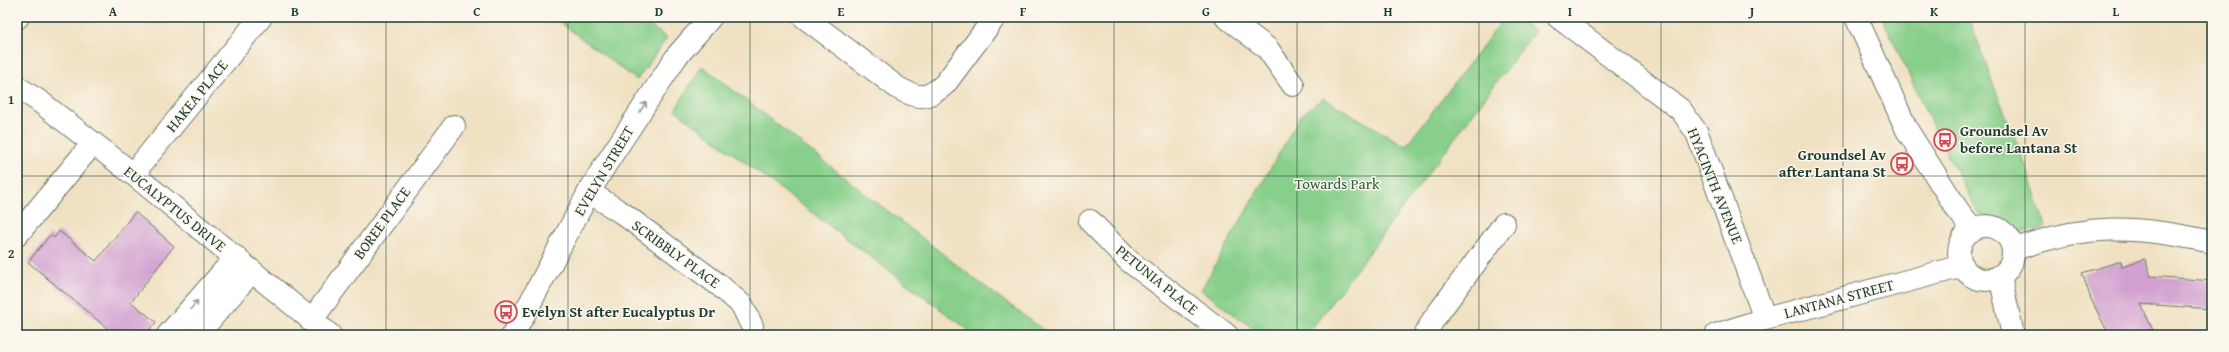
<svg xmlns="http://www.w3.org/2000/svg" width="2229" height="352" viewBox="0 0 2229 352" font-family="'Gentium Book Plus',serif">
<rect width="100%" height="100%" fill="#fbf7ec"/>
<filter id="ink" filterUnits="userSpaceOnUse"><feTurbulence type="fractalNoise" baseFrequency=".025" numOctaves="2"/><feDisplacementMap in="SourceGraphic" scale="8" xChannelSelector="R" yChannelSelector="G"/><feConvolveMatrix kernelMatrix="1 2 1 2 8 2 1 2 1" color-interpolation-filters="sRGB"/></filter>
<filter id="wash" filterUnits="userSpaceOnUse"><feTurbulence type="fractalNoise" baseFrequency=".012" numOctaves="4" result="noise"/><feDisplacementMap in="SourceGraphic" scale="16" xChannelSelector="R" yChannelSelector="G"/><feGaussianBlur stdDeviation="0.9" result="paint"/><feColorMatrix in="noise" values="0 0 0 0 0 0 0 0 0 0 0 0 0 0 0 0 0 1.4 0 .05"/><feComposite in="paint" operator="in"/></filter>
<g filter="url(#wash)">
<rect width="100%" height="100%" fill="#f0e1c3"/>
<g fill="#87cf8a" stroke="#53865f">
<path d="M553,17H638L667,38L637,80Z"/>
<path d="M1505,17H1515L1535,31L1307,335H1262L1201,290L1301,115L1323,98L1406,146Z"/>
<path d="M1882,17H1969L1992,81L2027,169L2045,226L2042,230L2016,231L1978,213L1934,129Z"/>
<path d="M702,66L976,280L1050,335H975L675,110Z"/>
</g>
<g id="blocks">
<g fill="#d2a0d1">
<path d="M135,212L174,246L131,302L156,322L145,335H115L28,262L50,235L54,238L59,231L96,261Z"/>
<path d="M2145,259L2151,276L2212,281V309L2141,304L2155,335H2109L2091,299L2082,273L2121,261L2122,266Z"/>
</g>
</g>
</g>
<g filter="url(#ink)">
<use href="#blocks" fill-opacity="0" stroke="#687666" stroke-width="1"/>
<g fill="none" stroke-linecap="round" stroke-linejoin="round">
<g stroke="#687666" stroke-width="24">
<g id="minor">
<path d="M804,17L898,88C918,99 927,100 945,84L995,17"/>
<path d="M1226,17L1267,48L1293,85"/>
<path d="M1558,17L1681,110L1697,133L1765,319"/>
<path d="M1856,17L1907,130L1957,209L1973,230"/>
<path d="M17,18L18,17"/>
<path d="M17,87L39,101L133,174L330,335"/>
<path d="M133,174L261,17"/>
<path d="M589,192L622,213L719,285L742,305L752,326"/>
<path d="M1090,221L1129,261L1227,335"/>
<circle cx="1986" cy="253" r="27"/>
<path d="M17,235L93,143"/>
<path d="M2013,250C2086,223 2136,225 2212,242"/>
<path d="M2000,276L2013,335"/>
<path d="M311,321L454,126"/>
<path d="M168,335L236,257"/>
<path d="M197,335L252,271"/>
<path d="M513,335L589,192L604,167L677,56L711,17"/>
<path d="M1425,335L1433,320L1504,224"/>
<path d="M1716,335L1765,319L1963,266"/>
</g>
</g>
<use href="#minor" stroke="#fff" stroke-width="22"/>
</g>
<defs><path id="oneway-shaft" d="M-6 0H5M1.5-3L5.5 0L1.5 3" fill="none" stroke-width="1.6" stroke-linecap="round" stroke-linejoin="round"/></defs>
<g stroke="#8f9e9a">
<use href="#oneway-shaft" transform="translate(643 107) rotate(-56)"/>
<use href="#oneway-shaft" transform="translate(194 305) rotate(-49)"/>
</g>
</g>
<path fill="none" stroke="#1f3d34" stroke-width="1" stroke-opacity="0.55" d="M204,17V335M386,17V335M568,17V335M750,17V335M932,17V335M1114,17V335M1297,17V335M1479,17V335M1661,17V335M1843,17V335M2025,17V335M17,176H2212"/>
<defs>
<g id="bus-ring" transform="scale(1.15)"><circle r="9.5" fill="#fbf7ec" stroke="#d1495b" stroke-width="1.5"/><path d="M-5-6H5V4H4V6H2V4H-2V6H-4V4H-5ZM-3.5-4V0h7V-4ZM-3.5 1.2v1.5H-2V1.2ZM2 1.2v1.5H3.5V1.2Z" fill="#d1495b"/></g>
</defs>
<g fill-rule="evenodd">
<use href="#bus-ring" x="1945" y="140"/>
<use href="#bus-ring" x="1902" y="164"/>
<use href="#bus-ring" x="506" y="312"/>
</g>
<g text-anchor="middle" stroke-width="3" stroke-linejoin="round" paint-order="stroke">
<g font-size="15" fill="#1f3d34" stroke="#fbf7ec">
<text transform="translate(197 96) rotate(-51)" y="5">HAKEA PLACE</text>
<text transform="translate(604 171) rotate(-59)" y="5">EVELYN STREET</text>
<text transform="translate(1715 186) rotate(68)" y="5">HYACINTH AVENUE</text>
<text transform="translate(175 209) rotate(39)" y="5">EUCALYPTUS DRIVE</text>
<text transform="translate(382 223) rotate(-54)" y="5">BOREE PLACE</text>
<text transform="translate(676 254) rotate(36)" y="5">SCRIBBLY PLACE</text>
<text transform="translate(1157 280) rotate(39)" y="5">PETUNIA PLACE</text>
<text transform="translate(1839 299) rotate(-15)" y="5">LANTANA STREET</text>
</g>
<g font-size="15" font-weight="bold" fill="#1f3d34" stroke="#fbf7ec" text-anchor="start">
<text x="1960" y="136">Groundsel Av<tspan x="1960" dy="17">before Lantana St</tspan></text>
<text x="1886" y="160" text-anchor="end">Groundsel Av<tspan x="1886" dy="17">after Lantana St</tspan></text>
<text x="522" y="317">Evelyn St after Eucalyptus Dr</text>
</g>
<g font-size="15" fill="#345a45" stroke="#fbf7ec">
<text x="1337" y="189">Towards Park</text>
</g>
</g>
<rect width="2229" height="352" fill="none" stroke="#fbf7ec" stroke-width="44"/>
<rect x="22" y="22" width="2185" height="308" fill="none" stroke="#1f3d34" stroke-width="1.5"/>
<g font-size="13" text-anchor="middle" font-weight="bold" fill="#1f3d34">
<text x="113" y="16">A</text>
<text x="295" y="16">B</text>
<text x="477" y="16">C</text>
<text x="659" y="16">D</text>
<text x="841" y="16">E</text>
<text x="1023" y="16">F</text>
<text x="1206" y="16">G</text>
<text x="1388" y="16">H</text>
<text x="1570" y="16">I</text>
<text x="1752" y="16">J</text>
<text x="1934" y="16">K</text>
<text x="2116" y="16">L</text>
<text x="11" y="104">1</text>
<text x="11" y="258">2</text>
</g>
</svg>
